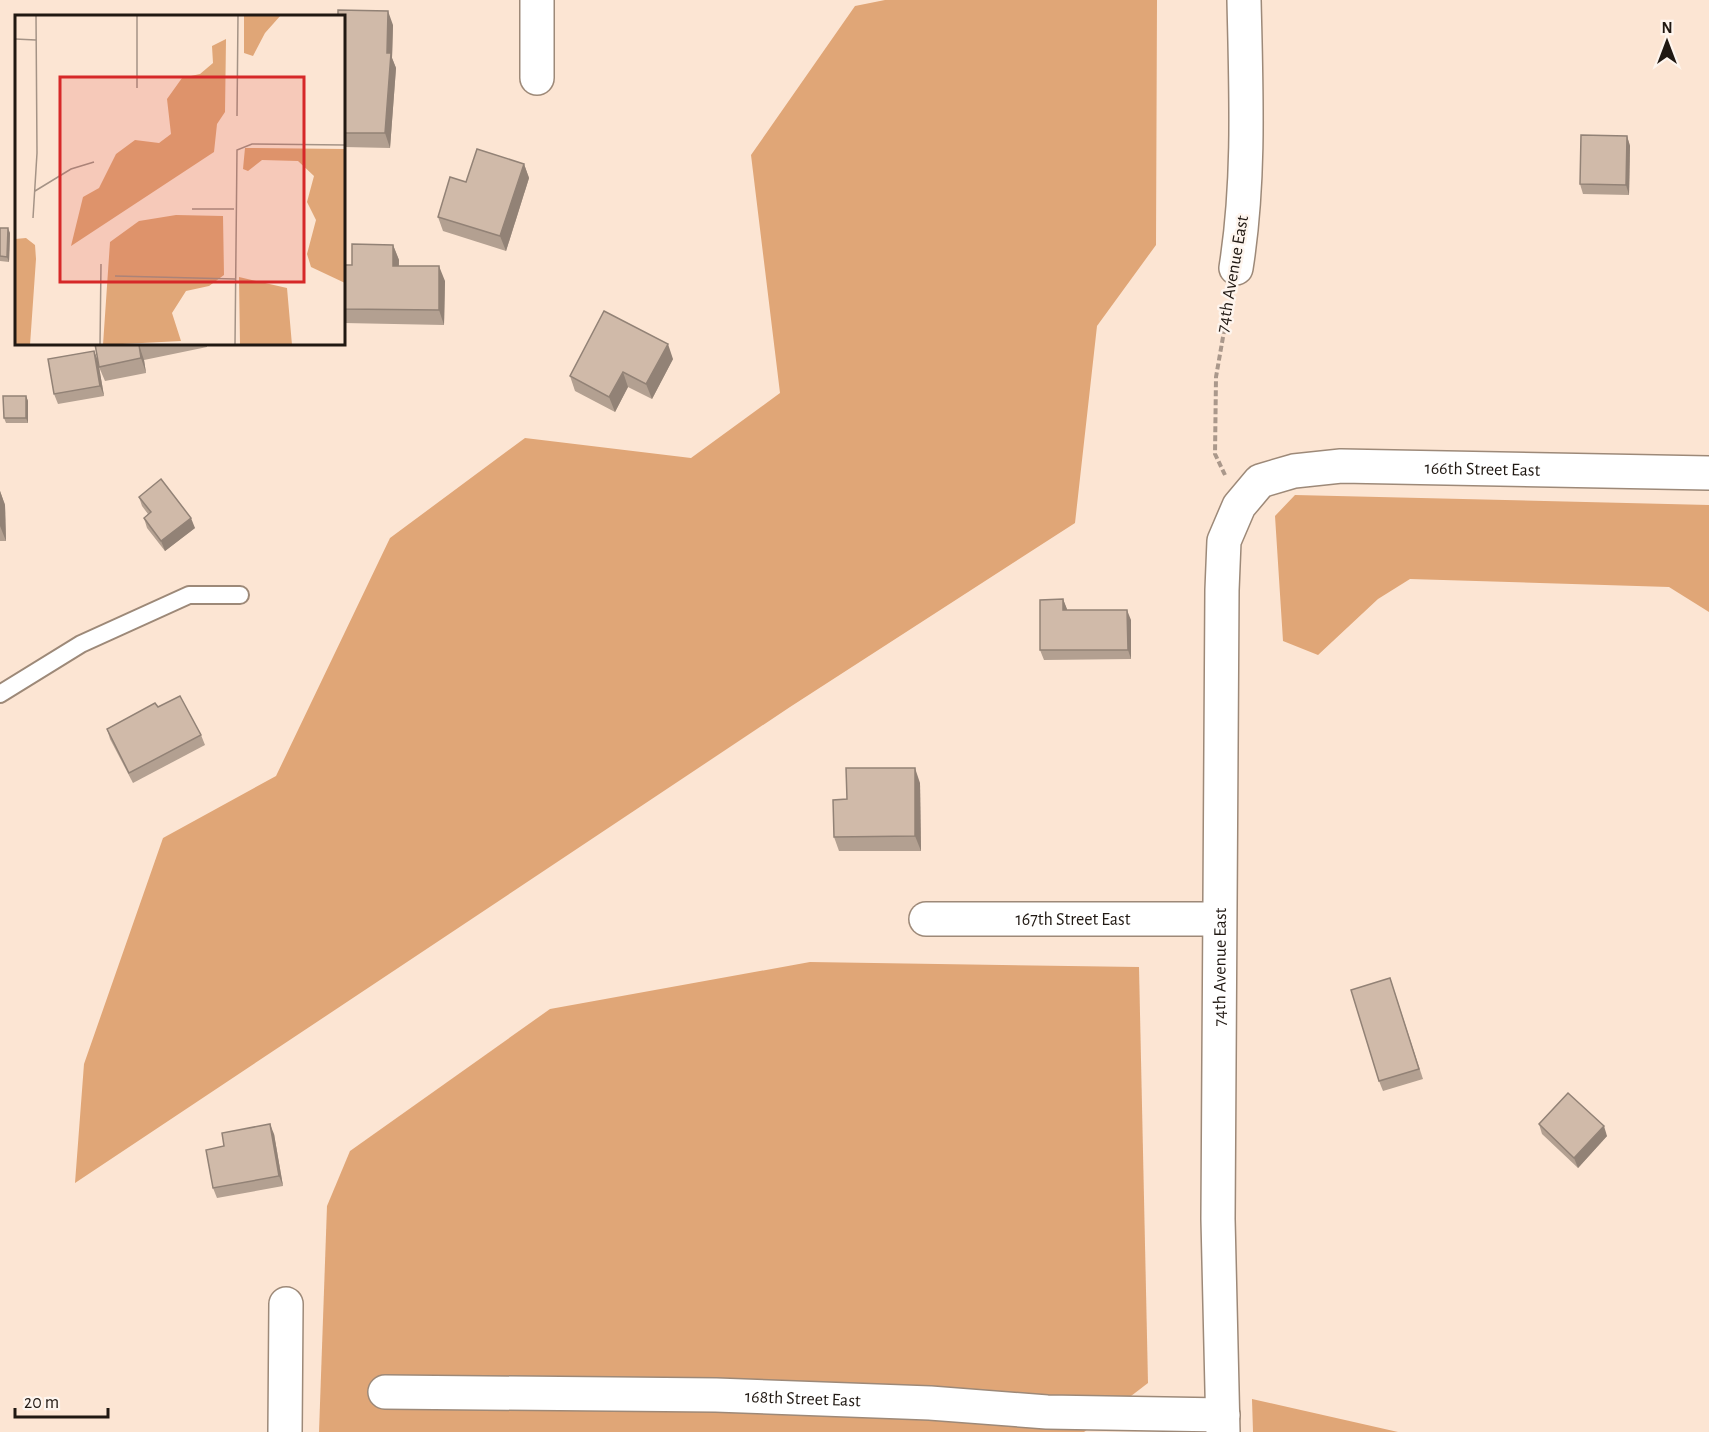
<svg xmlns="http://www.w3.org/2000/svg" width="1709" height="1432" viewBox="0 0 1709 1432" font-family="'Alegreya Sans',sans-serif">
<rect width="100%" height="100%" fill="#fce5d3"/>
<g fill="#e0a677">
<path d="M885,0H1157L1156,245L1097,326L1075,523L790,707L75,1183L84,1064L163,838L276,776L390,538L525,438L691,458L780,393L751,155L855,6Z"/>
<path d="M1295,495L1709,505V612L1669,587L1410,579L1378,599L1318,655L1283,641L1275,516Z"/>
<path d="M810,962L1139,967L1148,1383L1084,1432H319L327,1206L350,1151L550,1009Z"/>
<path d="M1252,1399L1398,1432H1253Z"/>
</g>
<g fill="none" stroke-linecap="round" stroke-linejoin="round">
<g stroke="#9d8978" stroke-width="20">
<path id="lane" d="M0,694L81,644L189,595H240"/>
</g>
<g stroke="#9d8978" stroke-width="36">
<g id="street">
<path d="M537,78V0"/>
<path d="M1236,268C1250,180 1246,89 1244,0"/>
<path id="s1" d="M926,919H1219"/>
<path id="s2" d="M385,1392L716,1395L930,1403L1047,1412L1223,1415"/>
<path d="M285,1432L286,1304"/>
<path id="s3" d="M1223,1432L1218,1219L1222,590L1224,541L1239,506L1260,481L1294,471L1341,466L1709,473"/>
</g>
</g>
<path stroke="#aa988b" stroke-width="4" stroke-dasharray="6 3" stroke-linecap="butt" d="M1225,475L1215,454L1216,377L1230,297"/>
<use href="#lane" stroke="#fff" stroke-width="16"/>
<use href="#street" stroke="#fff" stroke-width="33"/>
</g>
<g fill="#b3a091">
<path d="M344,16L393,25L392,58L396,68L390,148L344,147Z"/>
<path d="M1627,136L1630,146L1629,195L1583,194L1580,184Z"/>
<path d="M524,164L529,178L506,251L443,231L438,217L466,182Z"/>
<path d="M0,228L10,233L9,262L0,261Z"/>
<path d="M393,245L399,260V266L445,281L444,325L344,323V265H352Z"/>
<path d="M95,344H207V347L144,360L146,373L105,381L99,367Z"/>
<path d="M94,351L98,361L104,396L58,404L54,394Z"/>
<path d="M673,359L652,399L628,387L615,412L575,391L570,376Z"/>
<path d="M26,396L28,401V423H6L4,418Z"/>
<path d="M0,491L5,505L6,541H0Z"/>
<path d="M139,497L195,528L165,551L147,528L144,518L148,514L142,506Z"/>
<path d="M1063,599L1067,610L1131,620V659L1044,660L1040,650Z"/>
<path d="M158,707L201,735L205,745L133,783L110,739L107,729Z"/>
<path d="M920,783L921,851H839L834,837L847,799Z"/>
<path d="M1390,978L1423,1079L1383,1091L1379,1081Z"/>
<path d="M1539,1124L1607,1136L1578,1168L1542,1134Z"/>
<path d="M274,1134L283,1186L217,1198L213,1188L224,1146Z"/>
</g>
<g fill="#928276">
<path d="M388,11L393,25L392,58L396,68L390,148L385,133Z"/>
<path d="M1627,136L1630,146L1629,195L1626,185Z"/>
<path d="M524,164L529,178L506,251L500,236Z"/>
<path d="M8,228L10,233L9,262L7,257Z"/>
<path d="M393,245L399,260L398,281L393,266Z"/>
<path d="M439,266L445,281L444,325L439,310Z"/>
<path d="M668,344L673,359L652,399L646,384Z"/>
<path d="M139,345L144,360L146,373L141,358Z"/>
<path d="M94,351L98,361L104,396L100,386Z"/>
<path d="M623,372L628,387L615,412L609,397Z"/>
<path d="M26,396L28,401V423L26,418Z"/>
<path d="M0,491L5,505L6,541L0,526Z"/>
<path d="M191,518L195,528L165,551L161,541Z"/>
<path d="M1063,599L1067,609V620L1063,610Z"/>
<path d="M1127,610L1131,620V659L1128,650Z"/>
<path d="M915,768L920,783L921,851L915,836Z"/>
<path d="M270,1124L274,1134L283,1186L279,1176Z"/>
<path d="M1604,1126L1607,1136L1578,1168L1574,1158Z"/>
</g>
<g fill="#d0baa9" stroke="#928276" stroke-width="1.5">
<path d="M338,10L388,11L387,53H391L385,133H344V16H338Z"/>
<path d="M1581,135L1627,136L1626,185L1580,184Z"/>
<path d="M477,149L524,164L500,236L438,217L450,177L466,182Z"/>
<path d="M0,228H8L7,257L0,256Z"/>
<path d="M352,244L393,245V266H439V310L344,309V265H352Z"/>
<path d="M604,311L668,344L646,384L623,372L609,397L570,376Z"/>
<path d="M95,344H146L139,345L141,358L99,367Z"/>
<path d="M94,351L100,386L54,394L48,359Z"/>
<path d="M3,396H26V418H4Z"/>
<path d="M161,479L191,518L161,541L144,518L151,512L139,497Z"/>
<path d="M1063,599V610H1127L1128,650H1040V600Z"/>
<path d="M180,696L201,735L129,773L107,729L155,703L158,707Z"/>
<path d="M846,768H915V836L834,837L833,800L847,799Z"/>
<path d="M1390,978L1419,1069L1379,1081L1351,990Z"/>
<path d="M1568,1093L1604,1126L1574,1158L1539,1124Z"/>
<path d="M270,1124L279,1176L213,1188L206,1150L224,1146L222,1133Z"/>
</g>
<g text-anchor="middle" stroke-width="5" stroke-linejoin="round" paint-order="stroke">
<g font-size="18" fill="#201812" stroke="#fef5ee">
<text transform="translate(1232 274) rotate(-80)" y="6">74th Avenue East</text>
<text dy="6" stroke="none"><textPath href="#s3" startOffset="1186">166th Street East</textPath></text>
<text dy="6" stroke="none"><textPath href="#s1" startOffset="147">167th Street East</textPath></text>
<text dy="6" stroke="none"><textPath href="#s3" startOffset="465">74th Avenue East</textPath></text>
<text dy="6" stroke="none"><textPath href="#s2" startOffset="418">168th Street East</textPath></text>
</g>
</g>
<g transform="translate(15 15)">
<rect width="330" height="330" fill="#fce5d3"/>
<path d="M229,0H266L250,18L238,41L229,38ZM211,24L210,97L202,109L199,137L56,231L68,182L84,173L101,139L120,125L144,128L156,119L152,84L167,63L185,59L198,48L197,31ZM230,133L330,134V268L296,252L292,239L301,205L292,187L299,161L283,146L247,145L233,156L228,154ZM161,200L208,201L209,260L194,271L171,276L157,298L166,326L88,330L95,227L124,206ZM11,223L20,230L21,244L15,330H0V224ZM224,262L272,273L277,330H225Z" fill="#e0a677"/>
<path fill="none" stroke="#a49386" stroke-width="1.5" d="M0,24L21,25M122,73V0M222,101L223,0M20,176L56,154L79,147M177,194H219M18,203L22,138L21,0M100,261L220,264M85,330L86,249M220,330L222,135L237,129L330,130"/>
<path fill="#d62828" fill-opacity="0.15" stroke="#d62828" stroke-width="3" d="M45,62H289V267H45Z"/>
<rect width="330" height="330" fill="none" stroke="#201812" stroke-width="3"/>
</g>
<g transform="translate(1667 42)" stroke="#fef5ee" stroke-width="4.5" paint-order="stroke">
<path d="M0-4.5L10 22L0 15L-10 22Z" fill="#201812"/>
<text y="-9" font-size="16" font-weight="bold" text-anchor="middle" fill="#201812">N</text>
</g>
<path d="M15 1408v9h93v-9" fill="none" stroke="#201812" stroke-width="3"/>
<text x="24" y="1408" font-size="18" fill="#201812" stroke="#fef5ee" stroke-width="4.5" paint-order="stroke">20 m</text>
</svg>
